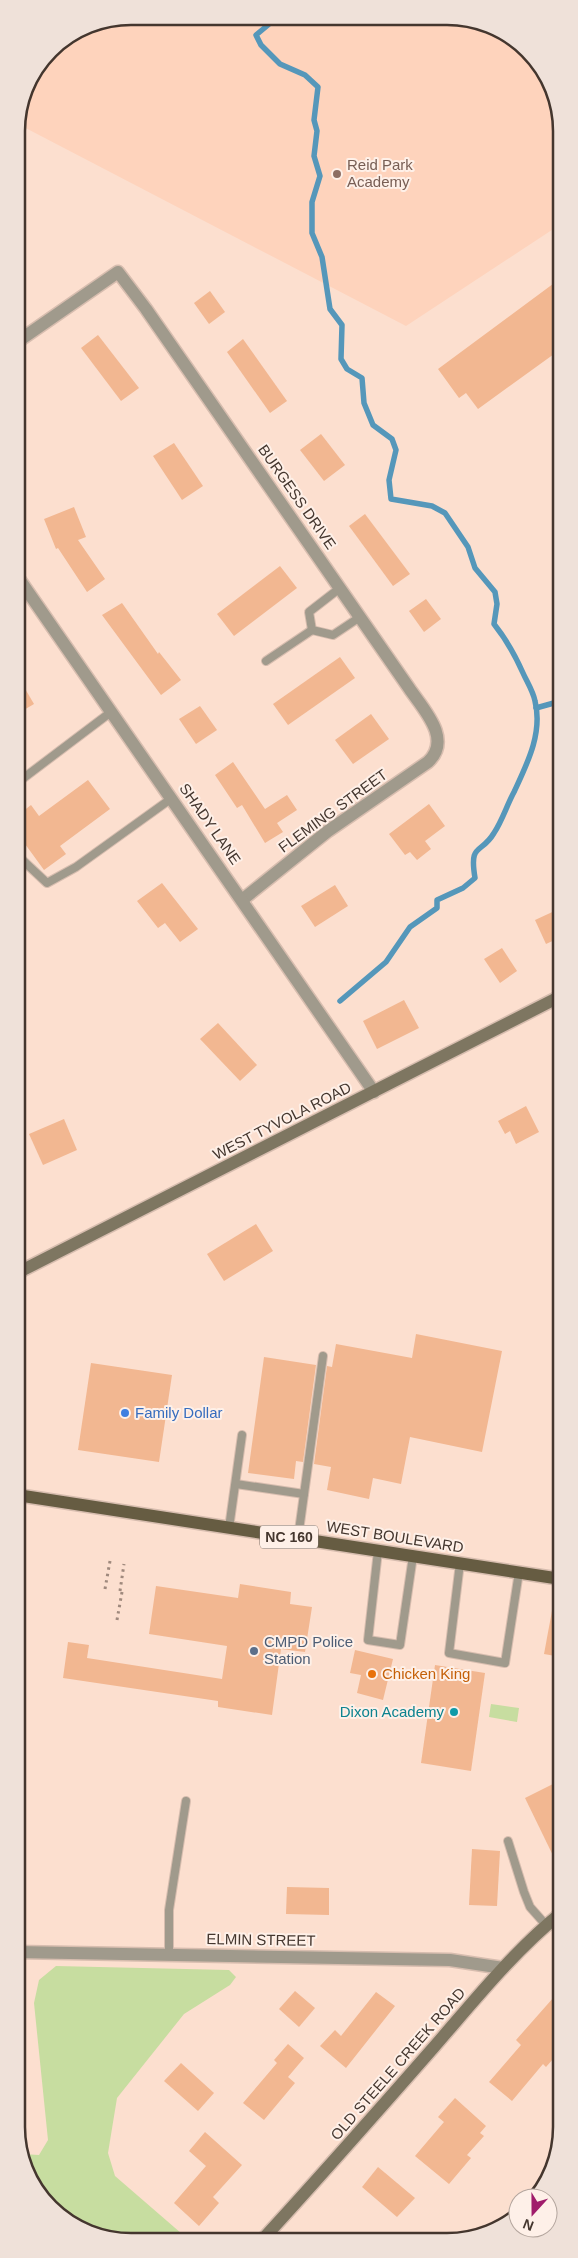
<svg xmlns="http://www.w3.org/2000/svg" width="578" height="2258" viewBox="0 0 578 2258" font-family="Arial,sans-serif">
<rect width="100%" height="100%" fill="#fcdfcf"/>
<path fill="#fed3bc" d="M131,16L470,19L528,50L561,115V224L406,326L16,123L25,87L50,50L87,25Z"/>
<g fill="#c7dda0">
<path d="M491,1704L519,1708L517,1722L489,1717Z"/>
<path d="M56,1966L229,1970L236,1977L230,1985L184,2014L117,2098L108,2153L115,2176L189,2240L108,2239L45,2203L23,2154L39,2155L48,2140L34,2003L39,1980Z"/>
</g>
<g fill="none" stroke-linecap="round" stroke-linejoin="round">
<g stroke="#5597ba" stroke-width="5.5">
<path d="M274,17V20L256,35L261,45L280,64L305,75L318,87L314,120L317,131L314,156L320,176L312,202V233L322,257L330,309L342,325L341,359L347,369L362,378L364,403L373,425L392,439L396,450L389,480L391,499L432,506L445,513L468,547L475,568L495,592L497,604L494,624C506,639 515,655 523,673C527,682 533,691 535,701C543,733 527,764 514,792C507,805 502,821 494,833C481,855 469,842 475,878L463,888L437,900V908L410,927L386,962L340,1001"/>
<path d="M536,708L561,701"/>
</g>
</g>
<g fill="#f2b791">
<path d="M561,278V349L478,409L466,393L459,398L438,369Z"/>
<path d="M210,291L225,312L209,324L194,303Z"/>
<path d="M98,335L139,388L121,401L81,348Z"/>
<path d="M243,339L287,401L270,413L227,352Z"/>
<path d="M321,434L345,465L324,481L300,450Z"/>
<path d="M174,443L203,486L182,500L153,456Z"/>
<path d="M74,507L86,537L78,540L105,579L87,592L58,548L56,549L44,519Z"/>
<path d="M365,514L410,574L393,586L349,526Z"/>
<path d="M280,566L297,588L234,636L217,614Z"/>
<path d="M426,599L441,619L424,632L409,611Z"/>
<path d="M122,603L158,654L159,652L181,680L161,695L102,615Z"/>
<path d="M340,657L355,678L288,725L273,704Z"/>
<path d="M17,675L34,704L17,714Z"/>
<path d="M200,706L217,730L196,744L179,719Z"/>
<path d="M371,714L389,739L353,764L335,740Z"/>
<path d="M233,762L265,809L287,795L297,810L277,823L283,832L265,843L242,805L237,808L215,775Z"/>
<path d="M88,780L110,809L60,846L66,854L44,870L17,833V816L31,805L39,816Z"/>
<path d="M429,804L445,826L425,841L431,849L417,860L410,852L405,855L389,834Z"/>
<path d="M162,883L198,929L180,942L165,923L158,928L137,901Z"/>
<path d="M335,885L348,906L315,927L301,906Z"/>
<path d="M561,908V937L546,944L535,920Z"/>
<path d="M502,948L517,971L500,983L484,959Z"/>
<path d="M404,1000L419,1028L377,1049L363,1021Z"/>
<path d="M218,1023L257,1065L240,1081L200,1039Z"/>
<path d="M526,1106L539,1132L516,1144L510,1131L505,1134L498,1121Z"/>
<path d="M64,1119L77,1150L43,1165L29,1134Z"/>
<path d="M256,1224L273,1251L224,1281L207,1254Z"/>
<path d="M416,1334L502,1351L482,1452L410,1437L401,1484L373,1478L369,1499L327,1490L331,1467L314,1464L327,1366L332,1367L336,1344L412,1358Z"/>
<path d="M264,1357L316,1365L303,1462L296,1461L294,1479L248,1473Z"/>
<path d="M91,1363L172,1375L159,1462L78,1450Z"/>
<path d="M240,1584L291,1592L290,1604L312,1607L305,1652L281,1649L272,1715L218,1707V1701L63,1678L68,1642L89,1645L87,1658L222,1679L227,1646L149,1634L156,1586L238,1598Z"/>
<path d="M554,1600L561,1601V1657L544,1654Z"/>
<path d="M355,1650L393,1659L383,1700L357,1693L361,1675L350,1673Z"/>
<path d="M435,1665L485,1673L471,1771L421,1763Z"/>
<path d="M561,1780V1872L525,1798Z"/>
<path d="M472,1849L500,1851L497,1906L469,1905Z"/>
<path d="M287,1887L329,1888V1915L286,1914Z"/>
<path d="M561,1989V2050L546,2067L543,2064L512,2101L489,2082L521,2045L516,2040Z"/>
<path d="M295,1991L315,2008L299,2027L279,2009Z"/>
<path d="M376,1992L395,2006L346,2068L320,2046L335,2030L341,2036Z"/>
<path d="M288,2044L304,2058L288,2077L295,2083L264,2120L243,2103L277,2063L274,2060Z"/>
<path d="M181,2063L214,2093L198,2111L164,2081Z"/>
<path d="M455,2098L486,2126L480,2133L484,2136L467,2155L471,2158L449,2184L415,2156L444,2122L438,2117Z"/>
<path d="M205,2132L242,2165L213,2197L219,2203L199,2226L174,2203L206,2166L189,2151Z"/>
<path d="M378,2167L415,2198L397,2217L362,2187Z"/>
</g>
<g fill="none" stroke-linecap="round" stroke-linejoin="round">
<g stroke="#d7bdaf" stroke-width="10">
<g id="lane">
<path d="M340,588L309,612L312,630L333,635L360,617"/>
<path d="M266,661L312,630"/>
<path d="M17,783L111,712"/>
<path d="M17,855L47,883L76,867L172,798"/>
<path d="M236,1484L304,1494"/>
<path d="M17,1507L19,1496"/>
<path d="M229,1528L242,1435"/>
<path d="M298,1538L323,1356"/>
<path d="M378,1551L368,1640L400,1645L413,1556"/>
<path d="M460,1563L449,1653L505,1663L519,1572"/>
<path d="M508,1841L524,1892L530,1907L546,1925"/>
<path d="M169,1954V1910L186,1801"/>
</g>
</g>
<g stroke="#d7bdaf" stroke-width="15">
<g id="street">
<path d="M17,342L118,272L146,309L409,688C423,709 453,739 428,762L328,831L242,900"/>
<path d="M17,576L374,1092"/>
<path d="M17,1952L450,1960L503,1968"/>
</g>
</g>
<g stroke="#d7bdaf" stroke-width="15">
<g id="secondary">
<path d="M17,1273L561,996"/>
<path d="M262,2240C320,2177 377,2112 434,2047C474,2001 513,1952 561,1913"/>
</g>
</g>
<g stroke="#d7bdaf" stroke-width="15">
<path id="primary" d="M17,1495L561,1579"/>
</g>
<g stroke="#9f897d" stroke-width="3" stroke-dasharray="2.5 4" stroke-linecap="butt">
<path d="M105,1589L110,1561"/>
<path d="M120,1591L124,1564"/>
<path d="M117,1620L122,1592"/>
</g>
<use href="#lane" stroke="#a09a8c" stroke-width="8"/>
<use href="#street" stroke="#a09a8c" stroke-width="12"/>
<use href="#secondary" stroke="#7e7661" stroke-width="12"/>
<use href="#primary" stroke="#665c42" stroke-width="12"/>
</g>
<circle fill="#8d6e63" stroke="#fef0e8" stroke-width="2" cx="337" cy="174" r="5"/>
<circle fill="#3f7fe0" stroke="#fef0e8" stroke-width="2" cx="125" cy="1413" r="5"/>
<circle fill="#5c6f8a" stroke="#fef0e8" stroke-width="2" cx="254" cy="1651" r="5"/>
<circle fill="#e8710a" stroke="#fef0e8" stroke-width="2" cx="372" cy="1674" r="5"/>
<circle fill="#0f9aa8" stroke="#fef0e8" stroke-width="2" cx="454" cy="1712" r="5"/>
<g text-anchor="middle" stroke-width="4" stroke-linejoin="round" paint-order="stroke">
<rect fill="#fef0e8" stroke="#7c6e66" stroke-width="1" x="260" y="1525.5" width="58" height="23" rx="4"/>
<g font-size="14" font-weight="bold" fill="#44362e">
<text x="289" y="1542">NC 160</text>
</g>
<g font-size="15" fill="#785e54" stroke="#fef0e8" text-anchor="start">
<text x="347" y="170">Reid Park<tspan x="347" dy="17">Academy</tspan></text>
</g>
<g font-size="15" fill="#44362e" stroke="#fef0e8">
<text transform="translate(297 497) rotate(55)" y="5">BURGESS DRIVE</text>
<text transform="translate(333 811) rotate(-36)" y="5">FLEMING STREET</text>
<text transform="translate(210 824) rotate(55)" y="5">SHADY LANE</text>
<text transform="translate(282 1121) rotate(-27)" y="5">WEST TYVOLA ROAD</text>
<text transform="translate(395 1537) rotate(9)" y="5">WEST BOULEVARD</text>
<text transform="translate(261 1940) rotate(1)" y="5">ELMIN STREET</text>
<text transform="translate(398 2064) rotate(-49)" y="5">OLD STEELE CREEK ROAD</text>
</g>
<g font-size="15" fill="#366cbe" stroke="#fef0e8" text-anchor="start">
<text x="135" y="1418">Family Dollar</text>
</g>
<g font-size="15" fill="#4e5e75" stroke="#fef0e8" text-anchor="start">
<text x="264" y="1647">CMPD Police<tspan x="264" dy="17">Station</tspan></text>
</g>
<g font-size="15" fill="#c56008" stroke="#fef0e8" text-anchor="start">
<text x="382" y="1679">Chicken King</text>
</g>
<g font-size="15" fill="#0d838f" stroke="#fef0e8" text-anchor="end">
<text x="444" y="1717">Dixon Academy</text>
</g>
</g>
<path d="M0 0H578V2258H0ZM131 25H447A106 106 0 0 1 553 131V2127A106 106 0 0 1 447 2233H131A106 106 0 0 1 25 2127V131A106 106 0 0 1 131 25Z" fill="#efe1d9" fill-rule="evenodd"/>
<path fill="none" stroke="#44362e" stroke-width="2.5" d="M131 25H447A106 106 0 0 1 553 131V2127A106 106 0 0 1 447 2233H131A106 106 0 0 1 25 2127V131A106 106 0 0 1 131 25Z"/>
<g transform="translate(533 2213) rotate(201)"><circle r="24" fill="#fef0e8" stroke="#b4a69e"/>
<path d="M0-4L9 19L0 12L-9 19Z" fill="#a01c6b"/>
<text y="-8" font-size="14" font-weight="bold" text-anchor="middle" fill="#44362e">N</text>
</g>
</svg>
